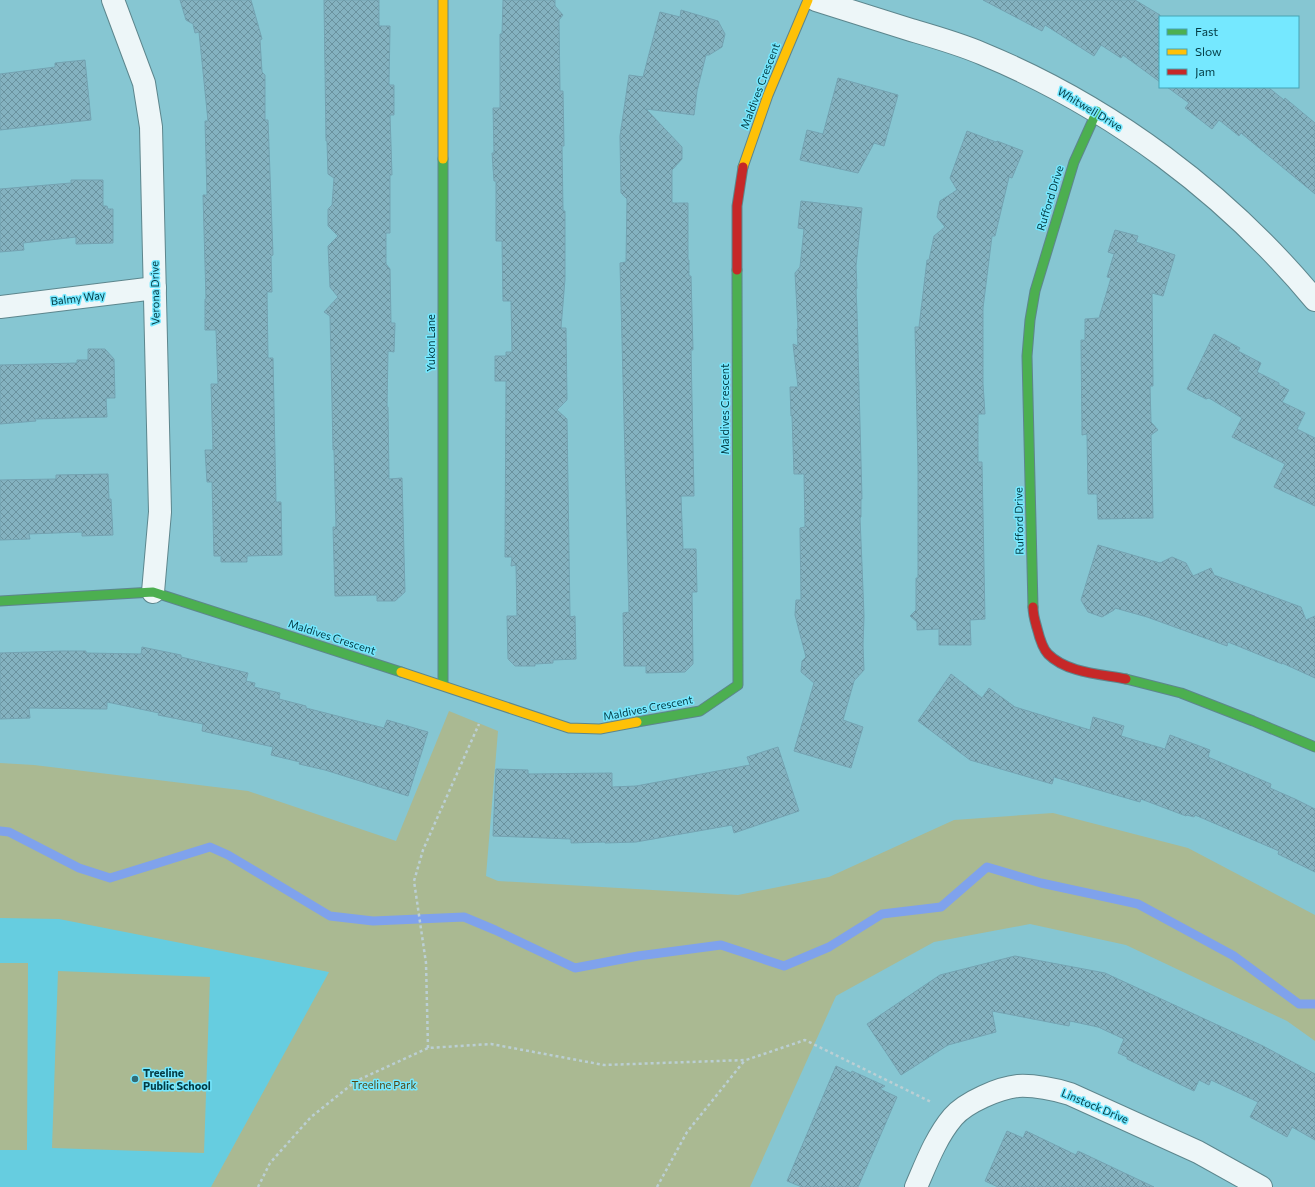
<svg xmlns="http://www.w3.org/2000/svg" width="1315" height="1187" viewBox="0 0 1315 1187" font-family="Commissioner,sans-serif">
<defs>
<pattern id="building-cross-hatch" width="8" height="8" patternUnits="userSpaceOnUse"><rect width="8" height="8" fill="#84b2c0"/><path d="M0 0l8 8M0 8l8-8" fill="none" stroke="#6a929e"/></pattern>
</defs>
<rect width="100%" height="100%" fill="#86c6d2"/>
<path fill="#66cde0" d="M0,916L52,917L330,972L211,1187H0Z"/>
<g fill="#aab992">
<path d="M449,711L498,731L486,876L498,881L738,895L829,877L954,820L1053,813L1188,848L1315,915V1041L1287,1021L1126,945L1030,924L934,942L836,996L750,1187H211L329,972L59,919L0,918V763L34,765L248,791L396,841Z"/>
<path d="M0,963H28L27,1150H0Z"/>
<path d="M58,971L210,977L204,1153L52,1148Z"/>
</g>
<g fill="none" stroke-linecap="round" stroke-linejoin="round">
<path stroke="#7fa2ec" stroke-width="9" d="M0,831L9,832L79,868L110,878L210,847L228,855L330,916L373,921L464,917L495,930L575,968L638,956L721,945L784,966L829,947L882,914L941,907L987,867L1041,883L1138,904L1234,956L1299,1004H1315"/>
</g>
<g fill="url(#building-cross-hatch)" stroke="#74a3b2">
<path d="M180,0H251L262,39L260,40L262,72L265,75V120H268L273,255L271,256L272,292H267L268,358H273L276,502H281L282,555L247,556V562H221V556H214L212,482H207L205,450H213L211,384H218L216,330H205V299H206L203,195H207L205,121H208L199,32L195,33L193,24L186,20Z"/>
<path d="M324,0H379V26H390L389,85H394V115H390L392,175H390V233H386V264L390,269L391,323H395L394,352L388,351L387,407H388L389,479L402,478L405,592L395,601H377V595L335,596L333,527H336L334,450H333L332,403L330,316L324,312L338,297L330,287L328,246L338,236L328,226V209L332,205L334,178L328,174L327,141H326Z"/>
<path d="M503,0H555V6L563,15L559,20L560,91H563L564,146H562L563,211H565V279L561,328H566L567,400L557,410L567,419L570,617L575,616L576,659L553,660V663L535,664V666H515L508,659L507,616H517L516,565L511,566L512,557H505L506,381H495V356H506V352H512L511,301H503L502,241H496V181H494L492,153H494L493,108H500V34H502Z"/>
<path d="M983,0H1135L1160,15V82L1123,55L1121,58L1101,45L1094,56L1045,25L1042,31Z"/>
<path d="M681,10L718,21L725,34L722,47L709,55H706L697,91L694,115L646,109L682,147V159L672,170V203H688V260H689V276H691L693,350H691L694,496H681L683,549H696L697,592H692L693,664L685,672L646,673V666H624L623,613L629,612L620,263L626,262L627,199L621,193L620,136L629,75L643,77L660,12L680,17Z"/>
<path d="M85,60L91,120L0,130V74L55,67V63Z"/>
<path d="M838,78L898,95L884,146L874,143L858,173L800,160L807,130L823,134Z"/>
<path d="M1167,87H1268L1284,100L1285,98L1315,123V194L1241,133L1239,136L1219,120L1212,129L1185,108L1189,103Z"/>
<path d="M967,131L996,142L997,141L1023,151L1012,178L1009,177L995,236H992L983,308V384L985,414H978V462H982L985,619L970,620L971,645H939V629L917,630V622L910,616L916,610V578H918V468L915,327H919L927,260H929L934,236L945,227L937,217L940,201L957,190L950,178Z"/>
<path d="M71,180H103V206H107L108,209H113V243L76,244V237L23,243L24,250L0,252V189L71,183Z"/>
<path d="M801,201L862,208L856,266L857,288L856,290L857,312L862,499H861V517L860,518L862,565L864,616L863,645L864,670L854,681L843,720L863,727L851,768L794,751L814,683L801,672L802,661L806,657L795,615L796,600H801L800,528L805,527L804,474H794L792,416H791L790,387H798L793,344L798,346L797,329L798,328L795,273L800,267L804,229L798,228Z"/>
<path d="M1115,230L1138,236L1136,242L1175,255L1163,296L1152,293L1153,386H1150L1151,422L1158,430L1151,435L1153,518L1098,519L1097,494H1088L1087,434L1082,435L1081,340H1085V319L1099,318L1111,278L1107,277L1114,254L1108,252Z"/>
<path d="M1214,334L1240,348L1238,351L1261,363L1257,372L1279,383V385L1289,390L1282,402L1305,413L1297,429L1315,438V506L1274,487L1285,464L1232,437L1242,418L1209,398L1206,399L1187,389Z"/>
<path d="M88,349H105L114,359L115,398H106L107,417L35,419L36,421L0,424V365L77,363V360H88Z"/>
<path d="M108,474L109,499H111L113,535L82,536V532L29,534L30,539L0,540V480L56,479V475Z"/>
<path d="M1098,545L1160,563L1172,557L1186,563L1193,576L1211,568L1214,575L1301,607L1306,620L1315,616V678L1282,663V664L1228,642L1227,646L1147,617L1115,608L1114,610L1102,617L1088,612L1081,600Z"/>
<path d="M142,647L181,655V657L248,673L246,681L255,683L254,687L280,693L279,699L306,706V708L384,728L387,720L428,732L408,796L325,770L299,764L300,762L271,755L273,747L202,731L203,724L158,715L159,713L107,702V709L29,708L30,718L0,719V653L62,651H86V653L141,654Z"/>
<path d="M951,674L982,698L989,688L1015,707L1090,730L1093,717L1124,726L1121,736L1165,749L1170,735L1210,750L1208,757L1271,784L1270,788L1295,799L1315,809V872L1278,854L1279,851L1195,815L1194,817L1187,815L1186,816L1141,799L1140,802L1054,777L1052,784L970,760L918,721Z"/>
<path d="M778,747L799,811L734,833L732,825L636,842L605,843V842L571,843V839L493,836L496,769L528,770V774L612,773V787L636,786L750,765L747,757Z"/>
<path d="M1015,956L1105,973L1263,1046L1315,1074V1140L1292,1127L1287,1137L1250,1117L1258,1102L1211,1080L1209,1085L1199,1080L1194,1091L1127,1059V1057L1118,1053L1124,1039L1098,1027L1070,1021L1069,1026L992,1011L996,1032L948,1045L901,1075L867,1024L940,975Z"/>
<path d="M836,1066L851,1073L852,1071L885,1086L880,1089L897,1097L858,1187H802L787,1181Z"/>
<path d="M1007,1131L1023,1138L1026,1131L1076,1155L1078,1151L1154,1187H998L985,1181Z"/>
</g>
<g fill="none" stroke-linecap="round" stroke-linejoin="round">
<g stroke="#5d868d" stroke-width="24">
<g id="street">
<path d="M113,0L144,83L151,127L160,512L153,592"/>
<path d="M816,0C847,10 879,20 911,30C935,37 960,44 983,54C1111,107 1226,193 1315,300"/>
<path d="M0,307L155,288"/>
<path d="M916,1187C926,1164 936,1137 953,1117C966,1102 999,1088 1018,1086C1036,1085 1053,1089 1070,1094L1198,1152L1261,1187"/>
</g>
</g>
<g stroke="#5d868d" stroke-width="11">
<g id="fast">
<path d="M443,159V685"/>
<path d="M0,601L153,592L401,672"/>
<path d="M1033,607L1027,356L1030,320L1035,291L1074,162L1097,111"/>
<path d="M1126,679L1181,693L1253,721L1315,747"/>
<path d="M637,722L700,711L738,685L737,270"/>
</g>
</g>
<g stroke="#5d868d" stroke-width="11">
<g id="slow">
<path d="M443,0V159"/>
<path d="M743,167L768,95L808,0"/>
<path d="M401,672L569,728L600,729L637,722"/>
</g>
</g>
<g stroke="#5d868d" stroke-width="11">
<g id="jam">
<path d="M737,270V206L743,167"/>
<path d="M1033,607C1033,615 1035,621 1037,628C1039,636 1042,648 1048,654C1067,673 1100,674 1126,679"/>
</g>
</g>
<g stroke="#bbcfd4" stroke-width="2.5" stroke-dasharray="3 3" stroke-linecap="butt">
<path d="M428,1048L426,963L414,881L423,850L479,724"/>
<path d="M258,1187L270,1163L311,1117L356,1081L428,1048L491,1044L604,1065L746,1060L805,1040L931,1102"/>
<path d="M657,1187L687,1132L745,1060"/>
</g>
<use href="#street" stroke="#edf6f8" stroke-width="22"/>
<use href="#fast" stroke="#4caf50" stroke-width="9"/>
<use href="#slow" stroke="#ffc107" stroke-width="9"/>
<use href="#jam" stroke="#c62828" stroke-width="9"/>
</g>
<circle fill="#316c76" stroke="#75e8ff" stroke-width="1.5" cx="135" cy="1079" r="4"/>
<g text-anchor="middle" stroke-width="3" stroke-linejoin="round" paint-order="stroke">
<g font-size="11" fill="#033b44" stroke="#75e8ff">
<text transform="translate(760 86) rotate(-69)" y="4">Maldives Crescent</text>
<text transform="translate(1090 109) rotate(31)" y="4">Whitwell Drive</text>
<text transform="translate(1050 198) rotate(-73)" y="4">Rufford Drive</text>
<text transform="translate(155 293) rotate(-91)" y="4">Verona Drive</text>
<text transform="translate(78 298) rotate(-7)" y="4">Balmy Way</text>
<text transform="translate(431 343) rotate(-90)" y="4">Yukon Lane</text>
<text transform="translate(725 409) rotate(-90)" y="4">Maldives Crescent</text>
<text transform="translate(1019 521) rotate(-91)" y="4">Rufford Drive</text>
<text transform="translate(332 637) rotate(18)" y="4">Maldives Crescent</text>
<text transform="translate(648 708) rotate(-11)" y="4">Maldives Crescent</text>
<text transform="translate(1095 1106) rotate(23)" y="4">Linstock Drive</text>
</g>
<g font-size="11" font-weight="bold" fill="#033b44" stroke="#75e8ff" text-anchor="start">
<text x="143" y="1077">Treeline<tspan x="143" dy="13">Public School</tspan></text>
</g>
<g font-size="11" fill="#554611" stroke="#75e8ff">
<text x="384" y="1089">Treeline Park</text>
</g>
</g>
<rect x="1159" y="16" width="140" height="72" fill="#75e8ff" stroke="#47a3b4"/>
<rect x="1167" y="29" width="20" height="6" fill="#4caf50" stroke="#47a3b4"/>
<text x="1195" y="36" font-size="12" fill="#033b44">Fast</text>
<rect x="1167" y="49" width="20" height="6" fill="#ffc107" stroke="#47a3b4"/>
<text x="1195" y="56" font-size="12" fill="#033b44">Slow</text>
<rect x="1167" y="69" width="20" height="6" fill="#c62828" stroke="#47a3b4"/>
<text x="1195" y="76" font-size="12" fill="#033b44">Jam</text>
</svg>
